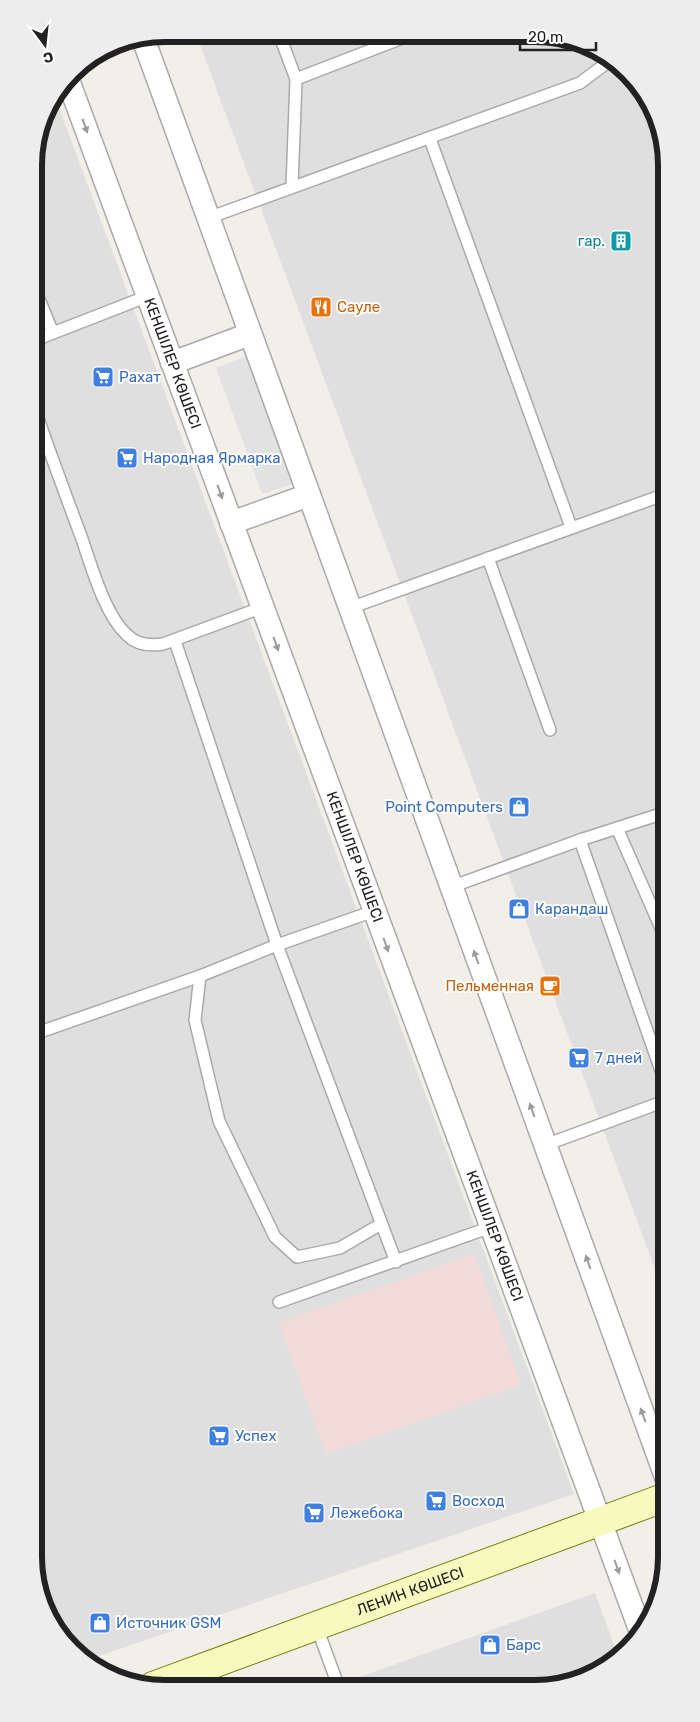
<svg xmlns="http://www.w3.org/2000/svg" width="700" height="1722" viewBox="0 0 700 1722" font-family="Rubik,sans-serif">
<rect width="100%" height="100%" fill="#f2efe9"/>
<g fill="#e0dfdf">
<path d="M196,34L560,36L627,72L662,132L665,1296Z"/>
<path d="M55,97L574,1494L90,1659L73,1650L38,1590L34,157L47,107Z"/>
<path d="M595,1593L618,1656L607,1666L568,1684L337,1685Z"/>
</g>
<path fill="#f2dad9" d="M474,1254L521,1385L326,1454L279,1323Z"/>
<path fill="#e2e2e2" d="M252,354L298,482L262,494L216,368Z"/>
<g fill="none" stroke-linecap="round" stroke-linejoin="round">
<g stroke="#a9a9a9" stroke-width="14">
<g id="lane">
<path d="M279,34L296,79L410,35"/>
<path d="M430,139L571,527"/>
<path d="M292,187L296,79"/>
<path d="M208,218L580,83L608,62"/>
<path d="M34,287L53,333"/>
<path d="M35,340L148,296"/>
<path d="M35,410C50,453 66,496 82,539C92,568 105,615 127,635C137,645 150,646 163,644L263,607"/>
<path d="M488,558L550,730"/>
<path d="M350,608L663,495"/>
<path d="M175,641L277,945L396,1262"/>
<path d="M617,828L664,935"/>
<path d="M580,840L665,1082"/>
<path d="M451,887L580,840L664,813"/>
<path d="M200,976L195,1020L219,1121L275,1237L297,1257L340,1248L381,1224"/>
<path d="M37,1033L200,976L277,945L374,911"/>
<path d="M545,1145L665,1101"/>
<path d="M279,1302L491,1227"/>
<path d="M316,1625L338,1685"/>
</g>
</g>
<g stroke="#a9a9a9" stroke-width="25">
<g id="street">
<path d="M143,38L666,1477"/>
<path id="s1" d="M68,80L641,1632"/>
<path d="M172,363L250,334"/>
<path d="M231,523L309,495"/>
</g>
</g>
<g stroke="#707d05" stroke-width="30">
<g id="secondary">
<path id="s2" d="M153,1686L666,1497"/>
</g>
</g>
<use href="#lane" stroke="#fff" stroke-width="11"/>
<use href="#street" stroke="#fff" stroke-width="22"/>
<use href="#secondary" stroke="#f7fabf" stroke-width="28"/>
</g>
<defs><path id="oneway-solid" d="M-6-.8H1V-3.2L6.5 0L1 3.2V.8H-6Z" transform="scale(1.25)"/></defs>
<g fill="#9c9c9c">
<use href="#oneway-solid" transform="translate(85 126) rotate(70)"/>
<use href="#oneway-solid" transform="translate(220 492) rotate(70)"/>
<use href="#oneway-solid" transform="translate(276 644) rotate(70)"/>
<use href="#oneway-solid" transform="translate(386 945) rotate(70)"/>
<use href="#oneway-solid" transform="translate(476 957) rotate(-110)"/>
<use href="#oneway-solid" transform="translate(532 1110) rotate(-110)"/>
<use href="#oneway-solid" transform="translate(588 1262) rotate(-110)"/>
<use href="#oneway-solid" transform="translate(643 1415) rotate(-110)"/>
<use href="#oneway-solid" transform="translate(617 1567) rotate(70)"/>
</g>
<defs>
<g id="building-square" transform="scale(1.125)"><rect x="-9" y="-9" width="18" height="18" rx="4" fill="#0f9aa8" stroke="#fff"/><path d="M-4-6H4V6H1V3H-1V6H-4ZM-2.5-4.3h1.7v1.8h-1.7ZM.8-4.3h1.7v1.8H.8ZM-2.5-1h1.7V.8h-1.7ZM.8-1h1.7V.8H.8Z" fill="#fff"/></g>
<g id="restaurant-square" transform="scale(1.125)"><rect x="-9" y="-9" width="18" height="18" rx="4" fill="#e8710a" stroke="#fff"/><path d="M-5-6h1v4h1v-4h1v4h1v-4h1v5L-1.5 .5V6h-2V.5L-5-1ZM5-6V6H3V1.5H1.5Q1.5-4 5-6Z" fill="#fff"/></g>
<g id="supermarket-square" transform="scale(1.125)"><rect x="-9" y="-9" width="18" height="18" rx="4" fill="#3f7fe0" stroke="#fff"/><path d="M-6-5.5h2.5l.6 2H6L4.5 2H-2.5L-4.4-4H-6ZM-1.5 3.2a1.3 1.3 0 1 0 .1 0ZM3 3.2a1.3 1.3 0 1 0 .1 0Z" fill="#fff"/></g>
<g id="shop-square" transform="scale(1.125)"><rect x="-9" y="-9" width="18" height="18" rx="4" fill="#3f7fe0" stroke="#fff"/><path d="M-5-2.5h2.3a2.7 3.5 0 0 1 5.4 0H5L5.5 6h-11ZM-1.5-2.5h3a1.5 2.3 0 0 0-3 0Z" fill="#fff"/></g>
<g id="cafe-square" transform="scale(1.125)"><rect x="-9" y="-9" width="18" height="18" rx="4" fill="#e8710a" stroke="#fff"/><path d="M-5.5-4.5H6V0H3Q3 3.5 0 3.5H-2.5Q-5.5 3.5-5.5 0ZM3-3.2v2h1.7v-2ZM-6 4.5H4V6H-6Z" fill="#fff"/></g>
</defs>
<g fill-rule="evenodd">
<use href="#building-square" x="621" y="241"/>
<use href="#restaurant-square" x="321" y="307"/>
<use href="#supermarket-square" x="103" y="377"/>
<use href="#supermarket-square" x="127" y="458"/>
<use href="#shop-square" x="519" y="807"/>
<use href="#shop-square" x="519" y="909"/>
<use href="#cafe-square" x="550" y="986"/>
<use href="#supermarket-square" x="579" y="1058"/>
<use href="#supermarket-square" x="219" y="1436"/>
<use href="#supermarket-square" x="436" y="1501"/>
<use href="#supermarket-square" x="314" y="1513"/>
<use href="#shop-square" x="100" y="1623"/>
<use href="#shop-square" x="490" y="1645"/>
</g>
<g text-anchor="middle" stroke-width="4" stroke-linejoin="round" paint-order="stroke">
<g font-size="15" fill="#0d838f" stroke="#fff" text-anchor="end">
<text x="605" y="246">гар.</text>
</g>
<g font-size="15" fill="#c56008" stroke="#fff" text-anchor="start">
<text x="337" y="312">Сауле</text>
<text x="534" y="991" text-anchor="end">Пельменная</text>
</g>
<g font-size="15" fill="#222" stroke="#fff">
<text dy="5" stroke="none"><textPath href="#s1" startOffset="302">КЕНШІЛЕР КӨШЕСІ</textPath></text>
<text dy="5" stroke="none"><textPath href="#s1" startOffset="828">КЕНШІЛЕР КӨШЕСІ</textPath></text>
<text dy="5" stroke="none"><textPath href="#s1" startOffset="1232">КЕНШІЛЕР КӨШЕСІ</textPath></text>
<text dy="5" stroke="none"><textPath href="#s2" startOffset="274">ЛЕНИН КӨШЕСІ</textPath></text>
</g>
<g font-size="15" fill="#366cbe" stroke="#fff" text-anchor="start">
<text x="119" y="382">Рахат</text>
<text x="143" y="463">Народная Ярмарка</text>
<text x="503" y="812" text-anchor="end">Point Computers</text>
<text x="535" y="914">Карандаш</text>
<text x="595" y="1063">7 дней</text>
<text x="235" y="1441">Успех</text>
<text x="452" y="1506">Восход</text>
<text x="330" y="1518">Лежебока</text>
<text x="116" y="1628">Источник GSM</text>
<text x="506" y="1650">Барс</text>
</g>
</g>
<path d="M0 0H700V1722H0ZM165 42H535A123 123 0 0 1 658 165V1557A123 123 0 0 1 535 1680H165A123 123 0 0 1 42 1557V165A123 123 0 0 1 165 42Z" fill="#ededed" fill-rule="evenodd"/>
<path fill="none" stroke="#222" stroke-width="6" d="M165 42H535A123 123 0 0 1 658 165V1557A123 123 0 0 1 535 1680H165A123 123 0 0 1 42 1557V165A123 123 0 0 1 165 42Z"/>
<g transform="translate(45 45) rotate(165)" stroke="#ffffff" stroke-width="4" paint-order="stroke">
<path d="M0-4L9 19L0 12L-9 19Z" fill="#222222"/>
<text y="-8" font-size="14" font-weight="bold" text-anchor="middle" fill="#222222">С</text>
</g>
<path d="M520 42v8h76v-8" fill="none" stroke="#222222" stroke-width="2.5"/>
<text x="528" y="42" font-size="15" fill="#222222" stroke="#ffffff" stroke-width="4" paint-order="stroke">20 m</text>
</svg>
